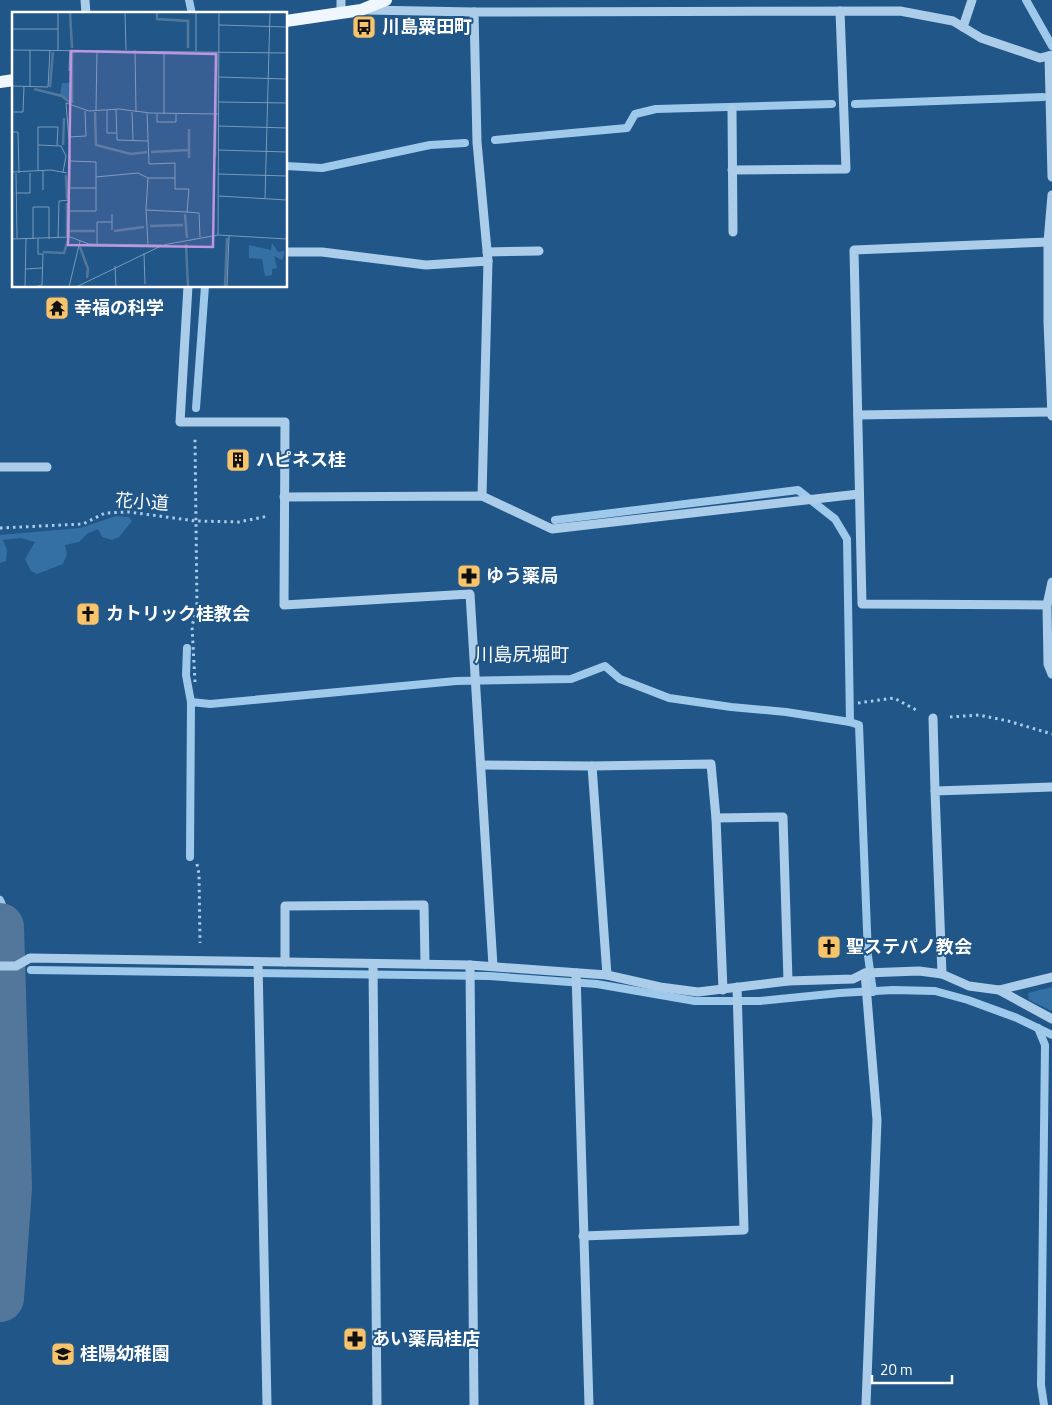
<svg xmlns="http://www.w3.org/2000/svg" width="1052" height="1405" viewBox="0 0 1052 1405" font-family="'Titillium Web','Noto Sans JP',sans-serif">
<rect width="100%" height="100%" fill="#215688"/>
<g fill="#3570a5">
<path d="M116,516L129,517L132,521L119,537L112,540L102,537L98,529L87,534L79,542L65,545L67,554L63,564L37,574L31,571L25,559L35,542L21,538L3,540L7,550L6,561L0,563V535L80,528Z"/>
<path d="M1052,987V1011L1029,1000L1028,993Z"/>
</g>
<path fill="#53779b" stroke="#9fc9eb" d="M0,978H9L12,997H19L22,1093H1Z"/>
<g fill="none" stroke-linecap="round" stroke-linejoin="round">
<g stroke="#9fc9eb" stroke-width="8">
<path d="M189,0L192,14"/>
<path d="M1026,0L1052,46"/>
<path d="M855,104L1043,97"/>
<path d="M495,140L627,128L635,114L656,109L832,104"/>
<path d="M286,166L322,168L430,145L465,143"/>
<path d="M196,408L205,286"/>
<path d="M555,520L798,490L835,519L847,539L850,722"/>
<path d="M187,648L186,675L191,702L190,857"/>
<path d="M191,702L210,704L456,681L571,679L605,666L620,679L669,698L731,707L786,712L850,722L859,725L868,956L873,992"/>
<path d="M0,900L8,918L11,952"/>
<path d="M31,970L489,976L597,984L695,1001H760L840,993L893,990L935,991L968,1000L1017,1018L1052,1035"/>
<path d="M1038,1028L1045,1045L1041,1385L1044,1405"/>
</g>
<path stroke="#53779b" stroke-width="48" d="M0,927L8,1188L0,1298"/>
<g stroke="#abcdea" stroke-width="3" stroke-dasharray="2.5 4" stroke-linecap="butt">
<path d="M0,528L83,524L105,513L129,512L196,521L239,522L268,516"/>
<path d="M195,682L192,626L197,608L195,439"/>
<path d="M858,703L894,698L918,711"/>
<path d="M950,717L979,715L1008,721L1052,734"/>
<path d="M197,864L199,874L200,943"/>
</g>
<g stroke="#abcdea" stroke-width="9">
<path d="M85,0L86,14"/>
<path d="M341,0V13"/>
<path d="M367,10L474,12L900,11L953,21L981,38L1040,58L1052,55"/>
<path d="M474,12L477,142L488,261"/>
<path d="M963,27L972,0"/>
<path d="M1049,56L1052,177"/>
<path d="M732,109L733,232"/>
<path d="M732,170L846,169L840,11"/>
<path d="M1052,195L1048,242V322L1052,416"/>
<path d="M286,252H322L426,265L488,261L482,496"/>
<path d="M487,252L539,251"/>
<path d="M188,286L180,422H285L284,605L470,594L493,966"/>
<path d="M858,415L1051,412"/>
<path d="M0,467H47"/>
<path d="M284,497L482,496L552,529L859,494"/>
<path d="M1052,582L1047,605L1048,664L1052,674"/>
<path d="M1047,605L862,604L854,250L1048,242"/>
<path d="M933,718L935,791"/>
<path d="M481,765L592,766L711,764L716,818L723,990"/>
<path d="M592,766L607,975"/>
<path d="M716,818L783,817L788,981"/>
<path d="M258,962L267,1405"/>
<path d="M285,962V906L424,905L425,964"/>
<path d="M373,964L377,1405"/>
<path d="M470,965L474,1405"/>
<path d="M0,966H16L30,958L470,965L607,975L660,987L698,992L788,981L853,979L865,973L919,971L942,974L969,986L999,990L1052,1019"/>
<path d="M576,973L589,1405"/>
<path d="M865,973L877,1120L866,1405"/>
<path d="M942,974L935,791L1052,787"/>
<path d="M999,990L1052,977"/>
<path d="M583,1236L744,1230L737,987"/>
</g>
<g stroke="#eff6fe" stroke-width="12">
<path d="M286,21L361,10L386,0"/>
<path d="M0,82L14,80"/>
</g>
</g>
<defs>
<g id="bus-square" transform="scale(1.25)"><rect x="-9" y="-9" width="18" height="18" rx="4" fill="#f7c46c" stroke="#215688"/><path d="M-5-6H5V4H4V6H2V4H-2V6H-4V4H-5ZM-3.5-4V0h7V-4ZM-3.5 1.2v1.5H-2V1.2ZM2 1.2v1.5H3.5V1.2Z" fill="#111"/></g>
<g id="temple-square" transform="scale(1.25)"><rect x="-9" y="-9" width="18" height="18" rx="4" fill="#f7c46c" stroke="#215688"/><path d="M0-6L5-2H3V0L6.5 2.5H4V6H1.5V3h-3V6H-4V2.5H-6.5L-3 0V-2H-5Z" fill="#111"/></g>
<g id="building-square" transform="scale(1.25)"><rect x="-9" y="-9" width="18" height="18" rx="4" fill="#f7c46c" stroke="#215688"/><path d="M-4-6H4V6H1V3H-1V6H-4ZM-2.5-4.3h1.7v1.8h-1.7ZM.8-4.3h1.7v1.8H.8ZM-2.5-1h1.7V.8h-1.7ZM.8-1h1.7V.8H.8Z" fill="#111"/></g>
<g id="pharmacy-square" transform="scale(1.25)"><rect x="-9" y="-9" width="18" height="18" rx="4" fill="#f7c46c" stroke="#215688"/><path d="M-2-6h4v4h4v4h-4v4h-4v-4h-4v-4h4Z" fill="#111"/></g>
<g id="church-square" transform="scale(1.25)"><rect x="-9" y="-9" width="18" height="18" rx="4" fill="#f7c46c" stroke="#215688"/><path d="M-1.2-6h2.4v3.5h3.3v2.4h-3.3V6h-2.4V-.1h-3.3v-2.4h3.3Z" fill="#111"/></g>
<g id="school-square" transform="scale(1.25)"><rect x="-9" y="-9" width="18" height="18" rx="4" fill="#f7c46c" stroke="#215688"/><path d="M0-5L7-2L0 1L-7-2ZM-4 1L0 2.5L4 1V4Q0 6-4 4Z" fill="#111"/></g>
</defs>
<g fill-rule="evenodd">
<use href="#bus-square" x="364" y="27"/>
<use href="#temple-square" x="57" y="308"/>
<use href="#building-square" x="238" y="460"/>
<use href="#pharmacy-square" x="469" y="576"/>
<use href="#church-square" x="88" y="614"/>
<use href="#church-square" x="829" y="947"/>
<use href="#pharmacy-square" x="355" y="1339"/>
<use href="#school-square" x="63" y="1354"/>
</g>
<g text-anchor="middle" stroke-width="4" stroke-linejoin="round" paint-order="stroke">
<g font-size="18" font-weight="bold" fill="#fff" stroke="#215688" text-anchor="start">
<text x="382" y="33">川島粟田町</text>
<text x="74" y="314">幸福の科学</text>
<text x="256" y="466">ハピネス桂</text>
<text x="486" y="582">ゆう薬局</text>
<text x="106" y="620">カトリック桂教会</text>
<text x="846" y="953">聖ステパノ教会</text>
<text x="372" y="1345">あい薬局桂店</text>
<text x="80" y="1360">桂陽幼稚園</text>
</g>
<g font-size="18" fill="#fff" stroke="#215688">
<text transform="translate(142 502) rotate(4)" y="6">花小道</text>
</g>
<g font-size="19" fill="#fff" stroke="#215688">
<text x="522" y="661">川島尻堀町</text>
</g>
</g>
<g transform="translate(12 12)">
<rect width="275" height="275" fill="#215688"/>
<path d="M50,71H59V89L48,83ZM260,231L266,240L272,239V243L270,248L262,244L265,256L260,257V263L253,264L250,247L237,246V233L259,238Z" fill="#3570a5"/>
<path fill="none" stroke="#53779b" stroke-width="2.5" d="M58,0L60,36M145,0V7L176,9V36M38,75L41,40M22,77L50,84L57,90M60,91V40M83,100L84,133L119,142L135,140M51,133L52,106M139,140L176,138M203,145L205,42M177,146V117M54,163L55,187M173,202L175,226M138,214L171,213M58,219H83M102,219L132,215M55,224V191M174,232L176,275M68,235L76,257L75,266M31,240L52,241L56,228M213,275L215,226"/>
<path fill="none" stroke="#7a9ab8" stroke-width="1" d="M46,0V38M113,0L114,38M184,0V39M207,13L275,15M0,17H46M0,38L275,41M18,38V74M123,38L124,100M57,59L58,38M206,65L275,67M0,74L36,75L38,38M206,90L275,91M104,97L105,128L136,129M95,98V121H104M84,99L85,38M0,100H11L12,74M120,100L121,128M135,101L137,152L163,151V177H177L175,200L187,201L188,225M145,102V110H164V102M152,102V39M206,114L275,116M0,120H6L7,161M56,125L74,124L73,99M26,133L49,134L54,144L51,160M206,138L275,140M26,159V115H46L45,133M0,160L39,158L55,161M4,161L5,226M206,162L275,164M84,165L126,161L136,166H163M136,166L134,198L175,200M57,176H84M31,178V159M4,181H18V161M207,184L275,188M253,187L258,0M134,198L136,232M57,199H84V150L58,149M100,218V202M206,223L207,0M57,225L58,141L54,91L77,99L107,97L138,101L206,102M46,226L47,189L57,188M0,227L58,225L77,232L150,233M21,227V195H37V227M85,232V210H100M132,241L133,272M103,254L104,275M14,257L30,256M13,275L14,227M23,275L30,273L31,242H26V227M57,275L68,229M64,275L151,233L206,223L275,227M215,275L217,224"/>
<path fill="#bd96df" fill-opacity="0.15" stroke="#bd96df" stroke-width="2.5" d="M59,39L204,42L201,235L56,233Z"/>
<rect width="275" height="275" fill="none" stroke="#fff" stroke-width="2.5"/>
</g>
<path d="M872 1375v8h80v-8" fill="none" stroke="#ffffff" stroke-width="2.5"/>
<text x="880" y="1375" font-size="15" fill="#ffffff" stroke="#215688" stroke-width="4" paint-order="stroke">20 m</text>
</svg>
